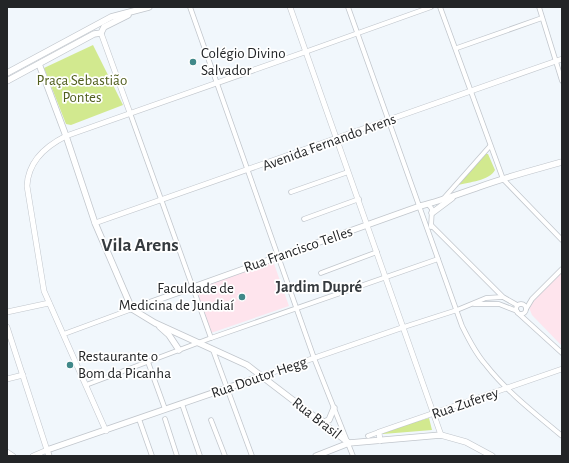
<svg xmlns="http://www.w3.org/2000/svg" width="569" height="463" viewBox="0 0 569 463" font-family="'Alegreya Sans',sans-serif">
<rect width="100%" height="100%" fill="#f1f7fc"/>
<g fill="#fee4ed">
<path d="M273,261L289,306L211,333L195,287Z"/>
<path d="M562,270V346L532,315L528,305Z"/>
</g>
<g fill="#d2e98f">
<path d="M93,45L123,105L71,125L66,124L44,68Z"/>
<path d="M486,154H488L495,170C489,181 469,182 458,185L457,184Z"/>
<path d="M429,418L432,430L383,434V431Z"/>
</g>
<g fill="none" stroke-linecap="round" stroke-linejoin="round">
<g stroke="#c1c6cc" stroke-width="5.5">
<g id="minor">
<path d="M190,7L314,358L353,456"/>
<path d="M348,7L462,326C469,340 476,354 486,365C507,392 536,414 562,436"/>
<path d="M440,7L503,179L562,240"/>
<path d="M539,7L562,81"/>
<path d="M457,48L542,18"/>
<path d="M305,52L431,7"/>
<path d="M130,113L211,338"/>
<path d="M291,192L348,172"/>
<path d="M444,198L490,146"/>
<path d="M428,204L432,209L431,227"/>
<path d="M304,219L359,199"/>
<path d="M431,225L503,297L517,305"/>
<path d="M321,273L377,252"/>
<circle cx="521" cy="309" r="5"/>
<path d="M474,304H499L517,311"/>
<path d="M526,309L532,299L562,269"/>
<path d="M518,313L562,353"/>
<path d="M404,327L457,310L486,298L502,297"/>
<path d="M64,334L132,309"/>
<path d="M213,350L252,456"/>
<path d="M148,362L165,409"/>
<path d="M86,385L211,338L438,259"/>
<path d="M182,404L200,456"/>
<path d="M139,419L152,456"/>
<path d="M165,419L177,456"/>
<path d="M211,420L225,456"/>
<path d="M368,436L379,432"/>
</g>
</g>
<g stroke="#c1c6cc" stroke-width="6">
<g id="tertiary">
<path d="M290,7L441,435"/>
<path d="M101,33L130,113"/>
<path d="M95,223L562,59"/>
<path d="M7,312L49,303"/>
<path d="M7,327L47,450L33,456"/>
<path d="M262,376L404,327"/>
<path d="M7,379L23,375"/>
<path d="M106,431L44,291L27,186C28,162 46,146 66,136L305,52"/>
<path d="M380,441L379,432L562,369"/>
<path d="M7,452L13,456"/>
</g>
</g>
<g stroke="#c1c6cc" stroke-width="7">
<g id="secondary">
<path d="M39,64L66,136L95,223L132,309L155,323L247,365L349,443"/>
<path d="M7,73L111,17L149,7"/>
<path d="M7,81L94,34L101,33L104,27L128,15"/>
<path d="M432,213L452,198"/>
<path d="M132,309L420,206C440,201 459,194 479,187C506,177 534,170 562,162"/>
<path d="M160,327L169,335L179,350"/>
<path d="M320,420L324,422L329,420L334,408"/>
<path d="M49,456L47,450L262,376"/>
<path d="M316,456L349,443L441,435L466,442L492,456"/>
</g>
</g>
<use href="#minor" stroke="#fff" stroke-width="4"/>
<use href="#tertiary" stroke="#fff" stroke-width="5"/>
<use href="#secondary" stroke="#fff" stroke-width="5.5"/>
</g>
<g fill="#408889" stroke="#fff" stroke-width="1.5">
<circle cx="193" cy="62" r="4"/>
<circle cx="242" cy="297" r="4"/>
<circle cx="70" cy="365" r="4"/>
</g>
<g text-anchor="middle" stroke-width="3.5" stroke-linejoin="round" paint-order="stroke">
<g font-size="15" fill="#232527" stroke="#fff" text-anchor="start">
<text x="201" y="58">Colégio Divino<tspan x="201" dy="17">Salvador</tspan></text>
<text x="234" y="293" text-anchor="end">Faculdade de<tspan x="234" dy="17">Medicina de Jundiaí</tspan></text>
<text x="78" y="361">Restaurante o<tspan x="78" dy="17">Bom da Picanha</tspan></text>
</g>
<g font-size="15" fill="#515f1f" stroke="#fff">
<text x="82" y="85">Praça Sebastião<tspan x="82" dy="17">Pontes</tspan></text>
</g>
<g font-size="15" fill="#232527" stroke="#fff">
<text transform="translate(329 142) rotate(-20)" y="5">Avenida Fernando Arens</text>
<text transform="translate(298 249) rotate(-19)" y="5">Rua Francisco Telles</text>
<text transform="translate(259 377) rotate(-19)" y="5">Rua Doutor Hegg</text>
<text transform="translate(465 403) rotate(-19)" y="5">Rua Zuferey</text>
<text transform="translate(317 418) rotate(38)" y="5">Rua Brasil</text>
</g>
<g font-size="16" font-weight="bold" fill="#363b3f" stroke="#fff">
<text x="319" y="292">Jardim Dupré</text>
</g>
<g font-size="19" font-weight="bold" fill="#363b3f" stroke="#fff">
<text x="140" y="251">Vila Arens</text>
</g>
</g>
<rect width="569" height="463" fill="none" stroke="#232527" stroke-width="16"/>
</svg>
